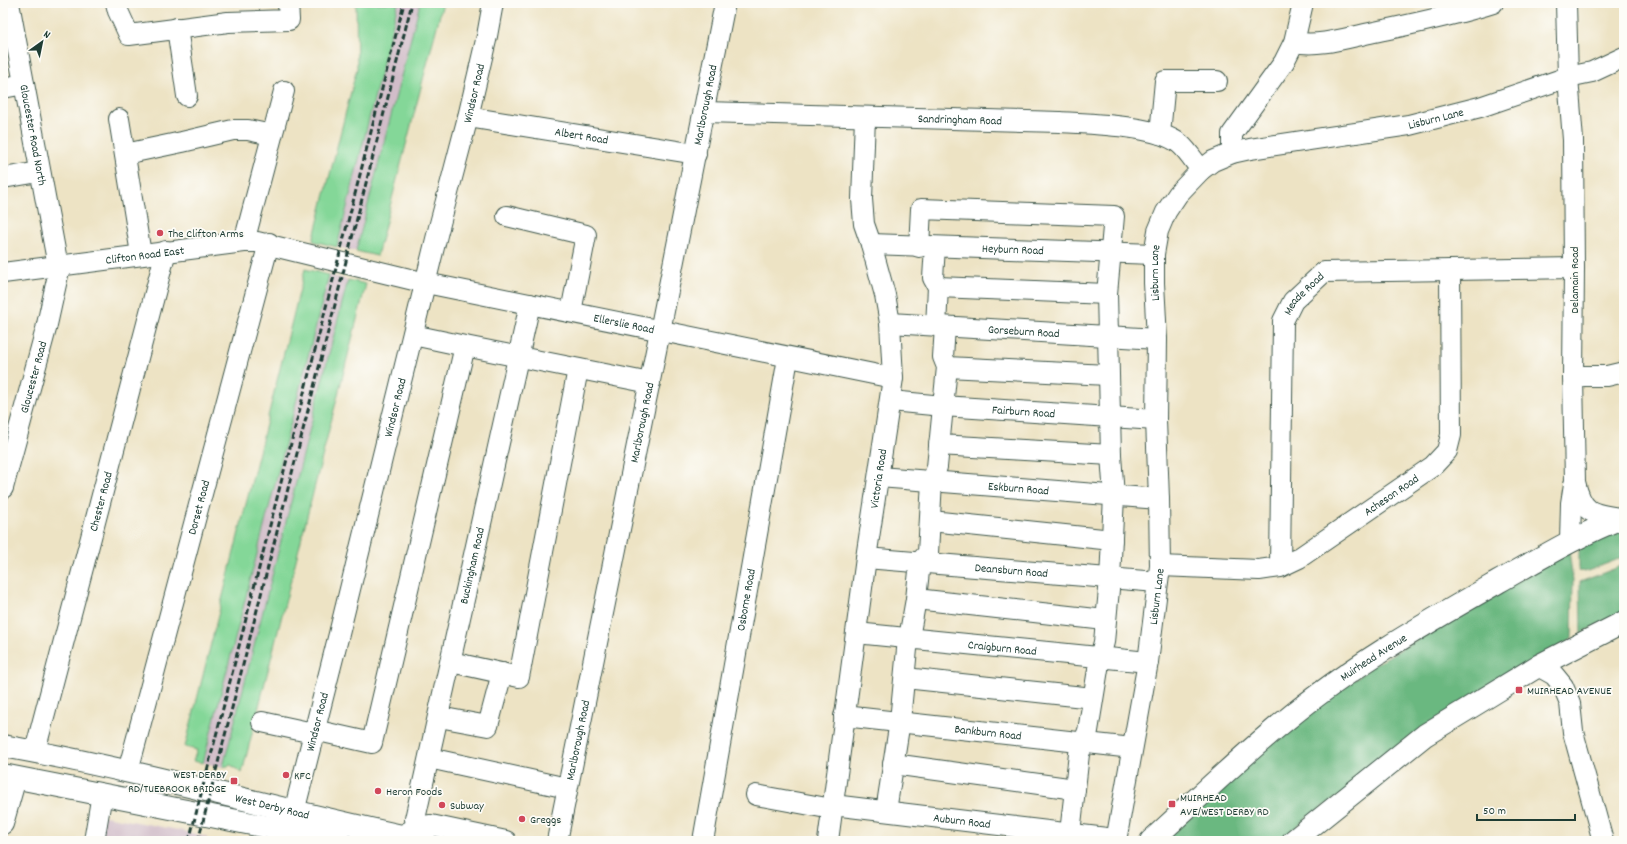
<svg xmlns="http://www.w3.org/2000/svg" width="1627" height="844" viewBox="0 0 1627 844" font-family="Dekko,sans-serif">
<rect width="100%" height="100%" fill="#fdfcf7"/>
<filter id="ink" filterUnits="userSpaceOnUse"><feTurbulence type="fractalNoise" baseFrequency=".025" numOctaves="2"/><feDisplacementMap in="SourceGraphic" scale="8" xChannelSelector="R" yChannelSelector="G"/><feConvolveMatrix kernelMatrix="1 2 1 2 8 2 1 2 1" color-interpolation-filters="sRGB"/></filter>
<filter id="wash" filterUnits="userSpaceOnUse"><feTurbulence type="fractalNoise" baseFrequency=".012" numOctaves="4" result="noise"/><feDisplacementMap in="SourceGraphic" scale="16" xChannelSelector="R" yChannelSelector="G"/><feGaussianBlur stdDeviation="0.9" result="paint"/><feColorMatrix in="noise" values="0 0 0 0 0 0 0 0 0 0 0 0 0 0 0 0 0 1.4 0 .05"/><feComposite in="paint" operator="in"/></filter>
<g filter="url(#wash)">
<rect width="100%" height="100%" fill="#ede3c4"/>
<g fill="#d1bdc9">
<path d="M398,3H420L356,251L337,247Z"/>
<path d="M329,275L348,280L223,767L203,763Z"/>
<path d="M95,814L183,831L207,837L206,841H90Z"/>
</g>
<g fill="#84d798" stroke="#528a66">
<path d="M356,3H398L337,247L313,241L357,68Z"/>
<path d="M420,3H443L377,256L356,251Z"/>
<path d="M305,269L329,275L203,763L193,761L197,750L185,747Z"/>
<path d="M348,280L366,284L242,773L231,765L223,767Z"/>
</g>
<g fill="#6bb880" stroke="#457a5a">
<path d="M1624,527V557L1585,572L1579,570V546Z"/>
<path d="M1569,551L1573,581L1572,638L1308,817L1279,841H1173L1168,838L1255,756L1372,666Z"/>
<path d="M1624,565V611L1581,633L1580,582Z"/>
</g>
</g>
<g filter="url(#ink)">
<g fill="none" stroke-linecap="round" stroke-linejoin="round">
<g stroke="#3e564a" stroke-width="22">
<g id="minor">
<path id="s1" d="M9,3L58,266"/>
<path d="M116,3L118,11L129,35L228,22L289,20L288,3"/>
<path d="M1566,3L1568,77L1573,140L1574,268L1573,376L1575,482C1582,513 1591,514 1620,518"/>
<path d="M177,28L187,96"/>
<path d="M1294,42C1319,47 1346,38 1370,33C1412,24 1453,16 1493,3"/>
<path d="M3,88L24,84"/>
<path id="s2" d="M704,112L1060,122C1090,124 1157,125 1180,144C1188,151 1194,161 1201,170"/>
<path id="s3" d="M468,117L696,154"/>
<path d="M119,119L141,254"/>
<path d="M1160,134L1165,81H1217"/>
<path d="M1232,153V134L1284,62L1294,42L1303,3"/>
<path d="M125,154L182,142L233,130H248L272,135"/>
<path d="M3,178L39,172"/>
<path d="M507,216L586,235L571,312"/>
<path d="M244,242L284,91"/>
<path id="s4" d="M871,244L1154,254"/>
<path d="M919,247L921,209L1114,216L1107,294L1111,455L1114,496L1110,579L1104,642L1100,657L1088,731L1079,754L1070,833"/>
<path d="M935,247L933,278L938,287L936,326"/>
<path id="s5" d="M3,273L244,242H257L426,283L893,378"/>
<path d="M938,287L1107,294"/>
<path id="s6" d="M890,323L1157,339"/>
<path d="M413,335L465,346L650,383"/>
<path d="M947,367L1108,375"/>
<path d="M1573,376H1607L1624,372"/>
<path id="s7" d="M891,401L943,406L1156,420"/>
<path d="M939,445L1111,455"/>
<path id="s8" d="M879,477L1159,499"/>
<path id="s9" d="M3,488L46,329L60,266"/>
<path d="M931,521L1112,540"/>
<path d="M1570,541L1571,503L1574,484"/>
<path id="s10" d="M866,558L1157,582"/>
<path id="s11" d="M1160,566L1259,570L1280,567L1299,558L1433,466L1447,451L1451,435L1450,270"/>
<path id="s12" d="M1280,567L1283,321L1293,301L1324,272L1574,268"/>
<path d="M916,599L1105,620"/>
<path id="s13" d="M856,633L1148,662"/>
<path d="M451,662L519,677L578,369"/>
<path d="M1538,666L1554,675L1563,686L1570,703L1573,732L1603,841"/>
<path d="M905,678L1093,698"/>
<path id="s14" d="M844,716L1132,748"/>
<path d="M439,717L488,726L502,673"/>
<path d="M262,722L313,733"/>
<path d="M314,730L372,743L465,346"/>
<path id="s15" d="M35,751L166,251"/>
<path d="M429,758L567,788"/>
<path d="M893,764L1075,789"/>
<path id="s16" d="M128,771L269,243"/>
<path d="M756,795L832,809"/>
<path id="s17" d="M833,805L1115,839"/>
<path d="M886,811L900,721L907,649L916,599L920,562L928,553L932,481L937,467L947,367L943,357L945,327"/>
<path id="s18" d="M294,812L338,638L437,235L468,117L487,36L493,3"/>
<path d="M3,824L16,778"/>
<path id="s19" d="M417,827L415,819L530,304"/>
<path d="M405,834L417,827L431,825L506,841"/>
<path d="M94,841L102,794"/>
<path id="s20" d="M557,841L660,331L725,3"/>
<path id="s21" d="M703,841L788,358"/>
<path id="s22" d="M828,841L866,558L893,378L890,323L885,295L871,244L864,224L862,199L865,117"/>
<path id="s23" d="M1116,841L1148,662L1160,566L1159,499L1156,420L1157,339L1154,283V254L1158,231L1166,212L1178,194L1201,170L1213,161L1232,153L1250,149L1409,125L1480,107L1568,77L1592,72L1624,57"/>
</g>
</g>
<g stroke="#3e564a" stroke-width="24">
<g id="highway">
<path id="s24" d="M3,746C145,771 284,812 425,841"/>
<path d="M3,775L339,841"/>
<path id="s25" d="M1151,841C1196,800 1239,758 1286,720C1351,666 1425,624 1498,582C1539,559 1580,534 1624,517"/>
<path d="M1293,841L1425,735L1538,666L1624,622"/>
</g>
</g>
<use href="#minor" stroke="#fff" stroke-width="20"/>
<use href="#highway" stroke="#fff" stroke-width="22"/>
<g stroke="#1f3d34" stroke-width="3" stroke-dasharray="6 3" stroke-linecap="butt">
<path d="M189,841L404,3"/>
<path d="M198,841L412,3"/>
</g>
</g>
</g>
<g fill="#d1495b" stroke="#fdfcf7" stroke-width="1.5">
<circle cx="160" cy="233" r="4"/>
<rect x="1515" y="686" width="8" height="8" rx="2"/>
<circle cx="286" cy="775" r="4"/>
<rect x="230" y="777" width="8" height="8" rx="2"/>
<circle cx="378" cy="791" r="4"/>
<rect x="1168" y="800" width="8" height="8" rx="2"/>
<circle cx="442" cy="805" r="4"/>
<circle cx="522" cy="819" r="4"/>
</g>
<g text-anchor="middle" stroke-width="3.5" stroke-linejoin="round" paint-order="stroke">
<g font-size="12" fill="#1f3d34" stroke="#fdfcf7">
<text dy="4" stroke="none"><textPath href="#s18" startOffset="741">Windsor Road</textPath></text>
<text dy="4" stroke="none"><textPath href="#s20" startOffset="751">Marlborough Road</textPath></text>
<text dy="4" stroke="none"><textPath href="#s23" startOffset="932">Lisburn Lane</textPath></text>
<text dy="4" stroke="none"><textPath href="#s2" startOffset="256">Sandringham Road</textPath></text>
<text dy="4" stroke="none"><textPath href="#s1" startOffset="134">Gloucester Road North</textPath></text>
<text dy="4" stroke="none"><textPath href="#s3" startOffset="115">Albert Road</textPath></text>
<text dy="4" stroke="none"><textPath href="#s4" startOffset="142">Heyburn Road</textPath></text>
<text dy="4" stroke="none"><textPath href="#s5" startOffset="143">Clifton Road East</textPath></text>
<text dy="4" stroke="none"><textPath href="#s23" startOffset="572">Lisburn Lane</textPath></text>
<text transform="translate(1574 280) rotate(-90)" y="4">Delamain Road</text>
<text dy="4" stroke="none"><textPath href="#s12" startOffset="281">Meade Road</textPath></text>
<text dy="4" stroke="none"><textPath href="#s5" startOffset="632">Ellerslie Road</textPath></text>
<text dy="4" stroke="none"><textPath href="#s6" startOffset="134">Gorseburn Road</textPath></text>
<text dy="4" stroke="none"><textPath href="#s9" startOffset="115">Gloucester Road</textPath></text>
<text dy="4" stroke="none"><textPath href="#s18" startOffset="417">Windsor Road</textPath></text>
<text dy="4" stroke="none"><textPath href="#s7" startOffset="133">Fairburn Road</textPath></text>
<text dy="4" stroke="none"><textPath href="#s20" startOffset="427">Marlborough Road</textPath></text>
<text dy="4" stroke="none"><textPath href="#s22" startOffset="366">Victoria Road</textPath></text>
<text dy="4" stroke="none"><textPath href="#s8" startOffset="140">Eskburn Road</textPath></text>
<text dy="4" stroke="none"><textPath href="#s11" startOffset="253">Acheson Road</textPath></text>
<text dy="4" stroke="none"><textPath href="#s15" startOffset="258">Chester Road</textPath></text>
<text dy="4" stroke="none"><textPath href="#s16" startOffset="273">Dorset Road</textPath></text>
<text dy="4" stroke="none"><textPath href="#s19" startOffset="268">Buckingham Road</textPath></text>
<text dy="4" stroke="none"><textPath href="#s10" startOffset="146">Deansburn Road</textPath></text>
<text dy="4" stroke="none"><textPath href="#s23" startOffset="248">Lisburn Lane</textPath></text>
<text dy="4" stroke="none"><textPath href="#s21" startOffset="245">Osborne Road</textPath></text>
<text dy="4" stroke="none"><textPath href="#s13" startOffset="147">Craigburn Road</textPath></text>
<text dy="4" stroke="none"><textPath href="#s25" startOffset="289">Muirhead Avenue</textPath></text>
<text dy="4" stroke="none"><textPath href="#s18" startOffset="93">Windsor Road</textPath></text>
<text dy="4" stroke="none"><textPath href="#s14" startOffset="145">Bankburn Road</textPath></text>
<text dy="4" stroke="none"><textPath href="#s20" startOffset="103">Marlborough Road</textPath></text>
<text dy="4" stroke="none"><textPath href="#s24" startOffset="276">West Derby Road</textPath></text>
<text dy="4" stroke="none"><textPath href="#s17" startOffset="130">Auburn Road</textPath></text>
</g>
<g font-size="12" fill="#1f3d34" stroke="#fdfcf7" text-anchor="start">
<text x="168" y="237">The Clifton Arms</text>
<text x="1527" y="694">MUIRHEAD AVENUE</text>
<text x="226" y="778" text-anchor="end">WEST DERBY<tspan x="226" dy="14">RD/TUEBROOK BRIDGE</tspan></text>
<text x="294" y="779">KFC</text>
<text x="386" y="795">Heron Foods</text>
<text x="1180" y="801">MUIRHEAD<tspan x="1180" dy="14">AVE/WEST DERBY RD</tspan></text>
<text x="450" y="809">Subway</text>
<text x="530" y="823">Greggs</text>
</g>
</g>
<rect width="1627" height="844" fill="none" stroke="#fdfcf7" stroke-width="16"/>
<g transform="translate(42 42) rotate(33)" stroke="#fdfcf7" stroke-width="3" paint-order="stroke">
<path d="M0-3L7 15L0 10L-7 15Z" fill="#1f3d34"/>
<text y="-6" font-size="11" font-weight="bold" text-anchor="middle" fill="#1f3d34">N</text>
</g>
<path d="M1477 814v6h98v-6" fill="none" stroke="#1f3d34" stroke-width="2"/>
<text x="1483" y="814" font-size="12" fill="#1f3d34" stroke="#fdfcf7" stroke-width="3" paint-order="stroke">50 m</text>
</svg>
